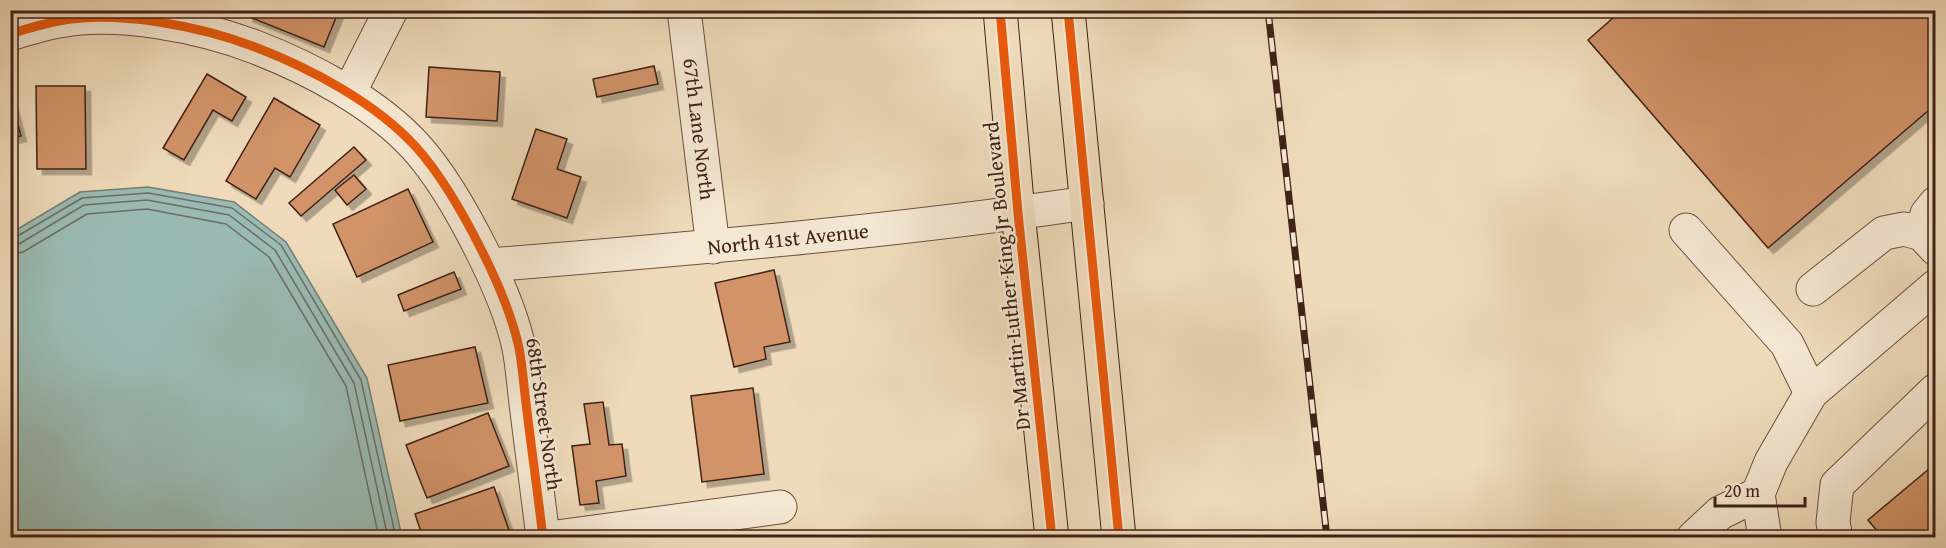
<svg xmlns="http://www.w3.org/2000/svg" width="1946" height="548" viewBox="0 0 1946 548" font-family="'Gentium Book Plus',serif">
<defs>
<filter id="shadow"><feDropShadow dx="5.5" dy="5.5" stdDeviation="0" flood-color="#0004"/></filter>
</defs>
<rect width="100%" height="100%" fill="#efdbbb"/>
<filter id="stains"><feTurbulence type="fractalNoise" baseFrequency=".00333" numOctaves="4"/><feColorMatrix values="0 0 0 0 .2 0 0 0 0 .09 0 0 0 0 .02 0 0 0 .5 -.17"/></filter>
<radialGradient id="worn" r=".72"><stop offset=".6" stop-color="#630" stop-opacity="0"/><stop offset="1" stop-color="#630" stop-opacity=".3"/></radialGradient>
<path fill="#9abbb4" stroke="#767e75" stroke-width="1.5" d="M148,187L234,202L286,242L367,378L402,537H11V233L80,192Z"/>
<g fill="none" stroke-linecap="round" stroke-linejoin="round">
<g stroke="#6d6e66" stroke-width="1.5">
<path d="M10,238L16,237L82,198L148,193L232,208L281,245L361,380L396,538"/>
<path d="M10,246L19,244L84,205L147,200L229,215L275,250L354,383L388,538"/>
<path d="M10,255L23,252L87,214L147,209L226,224L269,257L346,386L379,538"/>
</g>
</g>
<g fill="#d29369" stroke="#402217" stroke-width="1.5" filter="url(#shadow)">
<path d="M249,10H339L324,47L247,16Z"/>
<path d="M1622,10H1936V104L1768,248L1588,40Z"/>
<path d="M654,66L658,84L597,97L593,79Z"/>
<path d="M429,67L500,72L497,121L426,117Z"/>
<path d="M207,74L246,97L232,121L213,110L184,160L163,148Z"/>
<path d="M36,86H85L86,169H37Z"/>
<path d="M10,94L21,136L10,138Z"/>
<path d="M274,98L320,125L290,177L275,168L256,199L226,181Z"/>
<path d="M536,129L567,139L557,169L581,177L567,218L512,199Z"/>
<path d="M354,147L366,160L301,216L289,203Z"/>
<path d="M354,175L366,189L347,205L335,190Z"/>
<path d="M408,189L433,242L357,277L333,224Z"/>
<path d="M774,270L790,342L764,347L766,359L734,367L715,283Z"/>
<path d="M454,272L461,289L404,311L398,295Z"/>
<path d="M475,347L488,403L400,421L388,365Z"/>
<path d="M753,388L764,474L702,482L691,396Z"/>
<path d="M603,402L609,445L622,444L626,476L596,481L599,503L580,505L572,446L590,444L584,404Z"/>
<path d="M488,413L509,466L427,498L406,445Z"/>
<path d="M1936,463V538H1883L1868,520Z"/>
<path d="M494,487L511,536L423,538L415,514Z"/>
</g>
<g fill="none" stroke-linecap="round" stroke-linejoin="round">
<g stroke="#6c5040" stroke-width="35">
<g id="minor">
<path d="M684,10L713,247"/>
<path d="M10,34C26,29 42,24 59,21C118,10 200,26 255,47C310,68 376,103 416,147C443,177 464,215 482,251C497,281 512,315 519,348C523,369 524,390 527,411C532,453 538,495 543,538"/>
<path d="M349,93L391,10"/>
<path d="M1686,230L1787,344L1811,393"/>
<path d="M1922,234L1927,214L1936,203"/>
<path d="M489,265C689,249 888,232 1087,203"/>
<path d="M1813,289L1884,233L1904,229L1922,234L1936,249"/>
<path d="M549,538L780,507"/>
<path d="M1693,538L1720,513L1758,494"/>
<path d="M1765,538L1758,494L1771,462L1811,393L1936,286"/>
<path d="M1836,538L1833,522L1837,485L1936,390"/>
</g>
</g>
<g stroke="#402217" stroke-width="35">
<g id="major">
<path d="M1000,10L1018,213L1052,538"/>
<path d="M1068,10L1119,538"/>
</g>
</g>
<use href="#minor" stroke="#f5e8d3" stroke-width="33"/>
<use href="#major" stroke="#efdbbb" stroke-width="33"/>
<g stroke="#402217" stroke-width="7">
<path id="rail" d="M1268,10L1327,538"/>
</g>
<use href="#rail" stroke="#f5e8d3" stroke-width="4.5" stroke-dasharray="14" stroke-linecap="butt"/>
<g stroke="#f5e8d3" stroke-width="13">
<g id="cycleway">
<path d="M1000,10L1018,213L1052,538"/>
<path d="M1068,10L1119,538"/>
<path d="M10,34C26,29 42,24 59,21C118,10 200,26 255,47C310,68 376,103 416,147C443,177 464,215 482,251C497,281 512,315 519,348C523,369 524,390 527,411C532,453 538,495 543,538"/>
</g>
</g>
<use href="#cycleway" stroke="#e8590c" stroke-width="9"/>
</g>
<g text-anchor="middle" stroke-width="4.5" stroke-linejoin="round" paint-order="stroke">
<g font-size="21" fill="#402217" stroke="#f5e8d3">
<text transform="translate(699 129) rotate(83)" y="7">67th Lane North</text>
<text transform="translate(788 239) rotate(-6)" y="7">North 41st Avenue</text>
<text transform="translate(1007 276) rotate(-96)" y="7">Dr Martin Luther King Jr Boulevard</text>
<text transform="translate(544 414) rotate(82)" y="7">68th Street North</text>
</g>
</g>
<rect width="1946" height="548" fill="none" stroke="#efdbbb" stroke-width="36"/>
<rect x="12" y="12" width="1922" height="524" fill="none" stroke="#402217" stroke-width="3"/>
<rect x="18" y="18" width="1910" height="512" fill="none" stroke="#402217" stroke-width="1.5"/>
<path d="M1715 497v9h90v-9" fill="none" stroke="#402217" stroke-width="3"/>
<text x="1724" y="497" font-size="18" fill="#402217" stroke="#f5e8d3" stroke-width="4.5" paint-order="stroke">20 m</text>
<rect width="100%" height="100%" filter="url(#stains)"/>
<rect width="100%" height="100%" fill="url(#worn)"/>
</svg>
